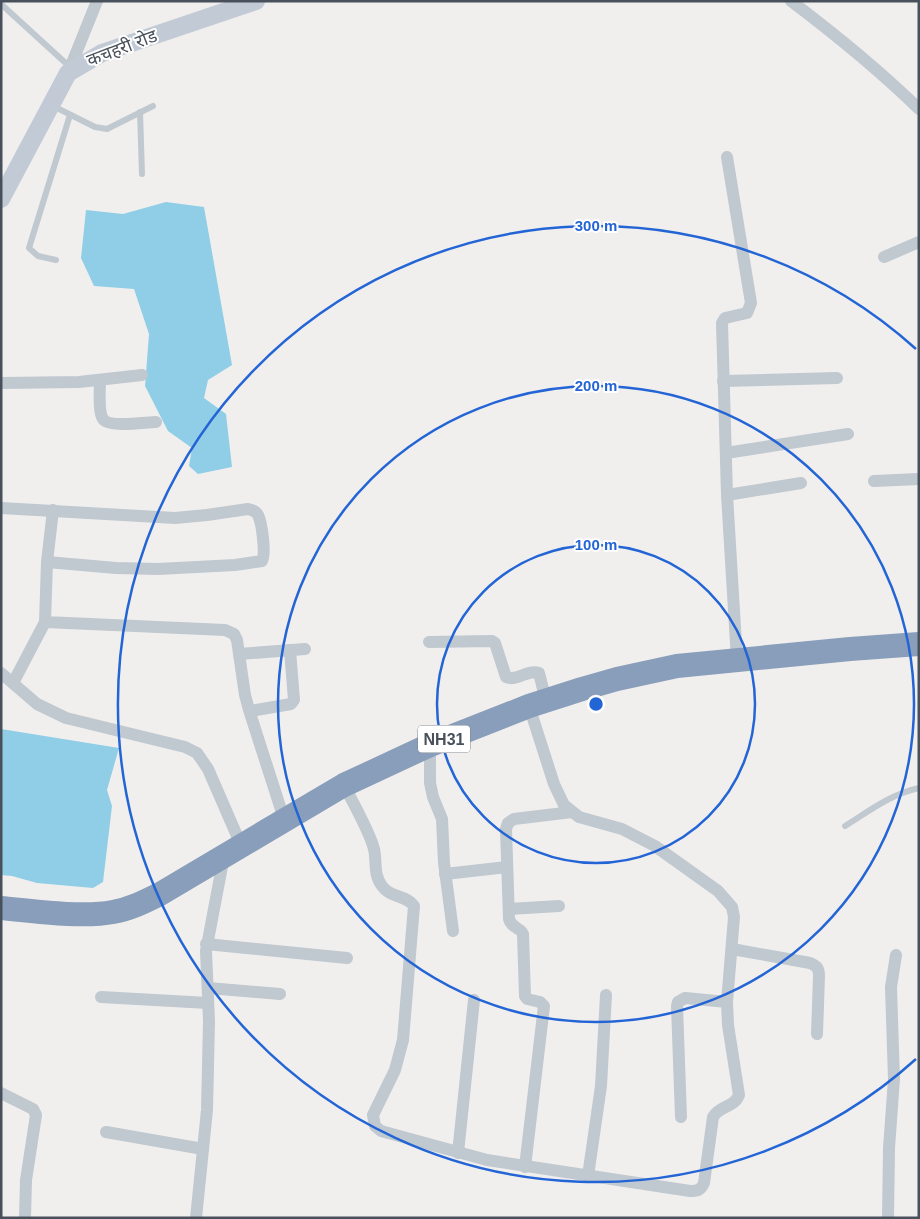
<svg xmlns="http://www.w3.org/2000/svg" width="920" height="1219" viewBox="0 0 920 1219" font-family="Arial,'Noto Sans Devanagari',sans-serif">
<rect width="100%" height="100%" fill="#f1efee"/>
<g fill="#8fcee6">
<path d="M166,202L204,207L232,365L208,380L204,398L226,414L232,467L198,474L189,466L192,448L168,431L145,386L149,334L134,289L94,286L81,258L86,210L123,214Z"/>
<path d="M1,729L119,748L107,790L112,806L103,882L93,888L37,883L12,876L1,875Z"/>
</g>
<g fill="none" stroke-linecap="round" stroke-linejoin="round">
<g stroke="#c0c8d0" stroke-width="6">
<path d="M1,4L70,67"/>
<path d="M51,105L95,127L107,129L153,106"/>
<path d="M140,112L142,174"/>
<path d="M56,260L38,256L29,248L70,115"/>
<path d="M845,826C869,811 891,794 919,788"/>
</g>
<g stroke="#c0c8d0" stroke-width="12">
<path d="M791,1C836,35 879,70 919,109"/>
<path d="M68,73L97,1"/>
<path d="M727,157L751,303L747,313L725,318L722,323L727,495L737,660"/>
<path d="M884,257L919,242"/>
<path d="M100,380C100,389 98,412 103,419C109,428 146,422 156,422"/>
<path d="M723,381L837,378"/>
<path d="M1,383L79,382L142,375"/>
<path d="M726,453L848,434"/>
<path d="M874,481L919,479"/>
<path d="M727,495L801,483"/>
<path d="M1,508L175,518L207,515L248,509C252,510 256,511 258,515C262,523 266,554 262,561L235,565L158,569L116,568L47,562"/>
<path d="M53,510L47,562L45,622L225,630L234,634L237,640L245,695L249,710L284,819"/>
<path d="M429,642L492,641L495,643L506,677C517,682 527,669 539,673L546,701"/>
<path d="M239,654L305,649"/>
<path d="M1,673L37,704L66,718L185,747L197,753L208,769L241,845"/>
<path d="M13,683L45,622"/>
<path d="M250,711L291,704L294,700L290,650"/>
<path d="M430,745V783L433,797L442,819L444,863L453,931"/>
<path d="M344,785C353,803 369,830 374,849C377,862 373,874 382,886C390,898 407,895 414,906L403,1040L395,1070L373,1115L375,1126L381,1131L487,1160L690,1191C698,1191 701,1190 704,1183L713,1117C720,1105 734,1108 739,1095L728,1025L727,1002L734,917L732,907L718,891L655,846L622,829L579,817L564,805L554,784L529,706"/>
<path d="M445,874L507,867"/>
<path d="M509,909L559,906"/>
<path d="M206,944L347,958"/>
<path d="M732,949L810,963C817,966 819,968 819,976L817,1034"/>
<path d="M208,988L280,994"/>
<path d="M101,997L208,1003"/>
<path d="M1,1093L33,1109L36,1115L26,1180L25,1218"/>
<path d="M681,1117L677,1006L678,1002L685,998L727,1002"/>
<path d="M106,1132L203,1149"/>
<path d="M458,1153L474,1000"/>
<path d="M525,1167L544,1006L540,1002L527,999L525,996L523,934C520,927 512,929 509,919L506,829L508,823L514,819L572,812"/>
<path d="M588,1176L601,1086L606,995"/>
<path d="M196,1218L207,1110L209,1021L206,951L224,856"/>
<path d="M888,1218L889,1148L894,1079L891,987L896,955"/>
</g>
<path stroke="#c2cad6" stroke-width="18" d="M1,199L68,73L102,53L256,1"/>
<path stroke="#899eba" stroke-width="24" d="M1,908C33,911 82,918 113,912C130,909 144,902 160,894L344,785L430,745L529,706L582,689L617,679L677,666L850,649L919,644"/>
</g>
<g fill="none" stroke="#2465d6" stroke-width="2.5">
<circle cx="596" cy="704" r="159"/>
<circle cx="596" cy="704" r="318"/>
<path d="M916 1059A478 478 0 1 1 916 349"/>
</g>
<g text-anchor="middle" stroke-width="4" stroke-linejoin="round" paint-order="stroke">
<rect fill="#fff" stroke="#7f848c" stroke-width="1" x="418" y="725.5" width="52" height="27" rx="4"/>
<g font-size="16" font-weight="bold" fill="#48505b">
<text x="444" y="745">NH31</text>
</g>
<g font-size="18" fill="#48505b" stroke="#fff">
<text transform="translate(122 48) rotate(-21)" y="6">कचहरी रोड</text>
</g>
</g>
<circle cx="596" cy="704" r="8" fill="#2465d6" stroke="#fff" stroke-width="2.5"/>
<g font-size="15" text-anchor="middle" font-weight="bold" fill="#2465d6" stroke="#fff" stroke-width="4" stroke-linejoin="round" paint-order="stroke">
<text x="596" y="231">300 m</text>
<text x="596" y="391">200 m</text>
<text x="596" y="550">100 m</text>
</g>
<rect width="920" height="1219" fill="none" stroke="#48505b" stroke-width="5"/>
</svg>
